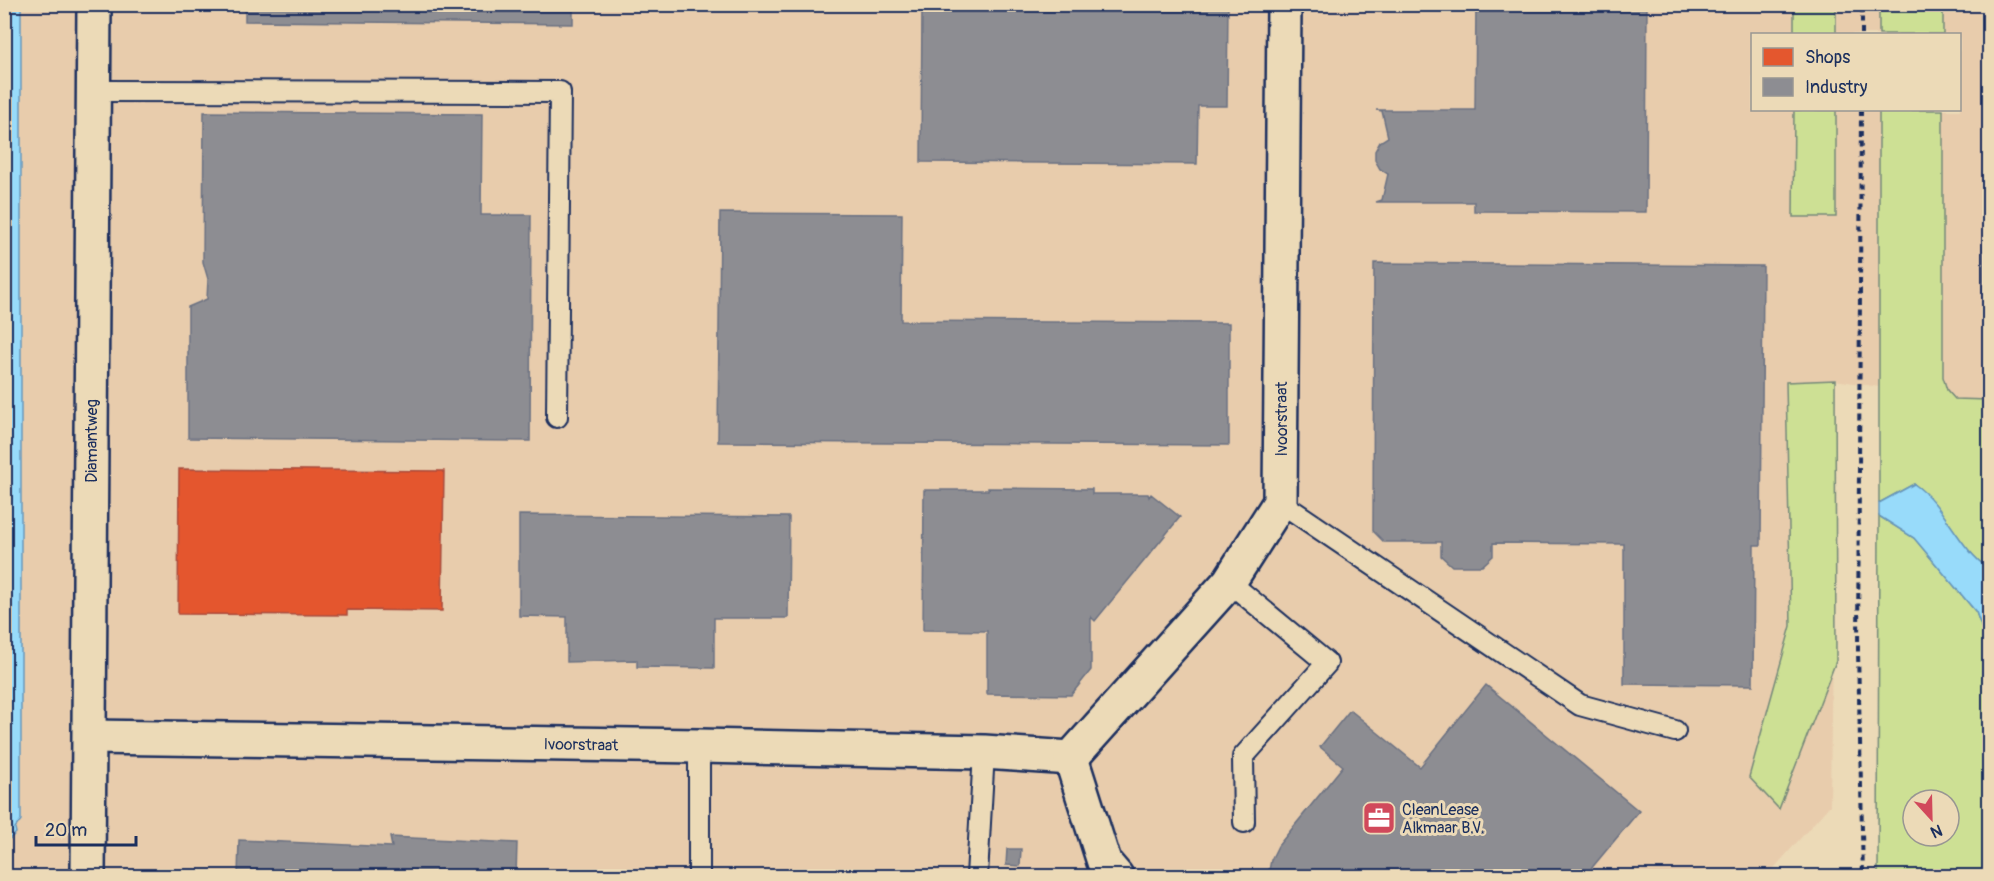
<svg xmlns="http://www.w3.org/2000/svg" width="1994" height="881" viewBox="0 0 1994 881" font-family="Pangolin,sans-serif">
<rect width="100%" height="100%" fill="#ecdab7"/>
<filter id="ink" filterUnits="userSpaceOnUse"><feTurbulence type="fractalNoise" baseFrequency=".0167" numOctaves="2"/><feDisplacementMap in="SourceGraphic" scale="12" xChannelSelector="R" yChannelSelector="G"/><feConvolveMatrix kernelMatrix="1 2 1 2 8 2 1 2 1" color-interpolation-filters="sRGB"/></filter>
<g filter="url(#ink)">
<path fill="#e8ccac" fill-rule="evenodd" d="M5,5H1989V399H1955L1835,380L1830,805L1767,876H5ZM1752,34H1960V110H1752Z"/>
<g fill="#cde094" stroke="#748879" stroke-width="1.5" fill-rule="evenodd">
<rect x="1794" y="5" width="42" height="29"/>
<rect x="1879" y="5" width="64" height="29"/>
<path d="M1794,110H1836V217H1793Z"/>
<path d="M1879,110H1943V377L1947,390L1955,399L1989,400V569C1957,547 1946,507 1914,484L1879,503Z"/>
<path d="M1835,380L1836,661L1779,809L1749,777L1791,626L1786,382Z"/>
<path d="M1879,516L1914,538L1976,612L1989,648L1990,876H1878ZM1913,800H1949V836H1913Z"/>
</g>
<g fill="#98dbfa" stroke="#6696bc" stroke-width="1.5">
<path d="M21,5V820L15,828L16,833L5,843L4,5Z"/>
<path d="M1914,484C1946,506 1957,547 1989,569V648L1976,612L1914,538L1879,516V503Z"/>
</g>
<path fill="#e4572e" stroke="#a84b3c" stroke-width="1.5" d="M179,469L444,471L442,611L347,610V615L178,614Z"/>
<g fill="#8d8d92" stroke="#6b7182" stroke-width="1.5">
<path d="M245,4H573V24L245,21Z"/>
<path d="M922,4H1228L1227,106H1198L1197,164L921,162Z"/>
<path d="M1476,4H1647L1646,212L1474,211V202H1376L1382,200L1388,174L1380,169L1375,160V151L1380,142L1388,137L1382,111L1376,110H1475Z"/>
<path d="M204,112L482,114L481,215H531L530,441L188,438V307L207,299L208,279L203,262Z"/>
<path d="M1984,197L1990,199V324H1983Z"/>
<path d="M720,213L902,214L901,321L1229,323V445L718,442Z"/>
<path d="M1374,263L1763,266L1761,545H1754L1753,685L1624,684V544L1493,543V556L1482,566H1452L1441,556V542H1384L1373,531Z"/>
<path d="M988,488L1092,489V494H1148L1149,497L1151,494L1180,517L1095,621L1091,617V670L1071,695L987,694V631L923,630L924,490H988Z"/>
<path d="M519,515L789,517L788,618H714V668L637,667V660L567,662V617L519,616Z"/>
<path d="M1486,685L1639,811L1585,876H1268L1271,860L1278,846L1343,766L1320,747L1350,710L1420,767Z"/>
<path d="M390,837L517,843L516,876H238L239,840L392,847Z"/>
<path d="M1007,849H1021L1020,866L1006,865Z"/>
</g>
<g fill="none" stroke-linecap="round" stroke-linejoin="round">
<g stroke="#1b2f5e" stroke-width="24">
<g id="service">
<path d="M93,91L560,92L557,417"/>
<path d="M1280,502L1580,705L1675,731"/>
<path d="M1229,582L1327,663L1243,757L1244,822"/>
<path d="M699,876V746"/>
<path d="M977,876L984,752"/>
</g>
</g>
<g stroke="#1b2f5e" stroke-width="38">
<g id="minor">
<path d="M91,737L699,746L984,752L1071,758"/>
<path d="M1071,758L1229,582L1280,502L1284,4"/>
<path d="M1071,758L1104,862L1116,876"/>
</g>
</g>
<g stroke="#1b2f5e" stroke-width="38">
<path id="tertiary" d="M88,876L94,4"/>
</g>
<g stroke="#1b2f5e" stroke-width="4" stroke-dasharray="6 4.5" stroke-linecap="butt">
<path d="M1862,34V4"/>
<path d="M1861,110L1858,651L1863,876"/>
</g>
<use href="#service" stroke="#ecdab7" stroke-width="20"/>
<use href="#minor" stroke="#ecdab7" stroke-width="33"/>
<use href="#tertiary" stroke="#ecdab7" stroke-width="33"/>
</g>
</g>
<defs>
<g id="office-square" transform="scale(1.725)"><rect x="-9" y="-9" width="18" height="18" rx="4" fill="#d1495b" stroke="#ecdab7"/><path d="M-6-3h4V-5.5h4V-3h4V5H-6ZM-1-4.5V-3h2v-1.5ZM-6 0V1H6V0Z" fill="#fff"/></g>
</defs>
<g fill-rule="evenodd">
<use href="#office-square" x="1379" y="818"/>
</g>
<g text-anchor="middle" stroke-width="6" stroke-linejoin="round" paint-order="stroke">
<g font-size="16" fill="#1b2f5e" stroke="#ecdab7">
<text transform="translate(1281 419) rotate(-90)" y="6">Ivoorstraat</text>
<text transform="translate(91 441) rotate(-90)" y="6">Diamantweg</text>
<text transform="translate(581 744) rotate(1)" y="6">Ivoorstraat</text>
</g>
<g font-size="16" fill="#1b2f5e" stroke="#ecdab7" text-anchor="start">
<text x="1402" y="815">CleanLease<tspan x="1402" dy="18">Alkmaar B.V.</tspan></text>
</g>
</g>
<rect width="1994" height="881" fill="none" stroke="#ecdab7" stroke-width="24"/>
<rect x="12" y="12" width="1970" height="857" fill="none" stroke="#1b2f5e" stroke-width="2" filter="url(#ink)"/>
<rect x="1751" y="33" width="210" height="78" fill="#ecdab7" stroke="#989693" stroke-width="1.5"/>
<rect x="1763" y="48" width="30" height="18" fill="#e4572e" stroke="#989693" stroke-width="1.5"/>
<text x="1805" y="63" font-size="18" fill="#1b2f5e">Shops</text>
<rect x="1763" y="78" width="30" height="18" fill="#8d8d92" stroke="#989693" stroke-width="1.5"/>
<text x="1805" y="93" font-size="18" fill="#1b2f5e">Industry</text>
<g transform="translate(1931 818) rotate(158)"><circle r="28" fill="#ecdab7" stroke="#989693" stroke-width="1.5"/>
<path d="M0-4.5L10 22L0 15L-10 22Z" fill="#d1495b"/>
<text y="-9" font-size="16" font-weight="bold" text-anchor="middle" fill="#1b2f5e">N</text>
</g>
<path d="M36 836v9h100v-9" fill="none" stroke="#1b2f5e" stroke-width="3"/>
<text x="45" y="836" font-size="18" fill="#1b2f5e" stroke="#ecdab7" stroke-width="4.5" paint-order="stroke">20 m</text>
</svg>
